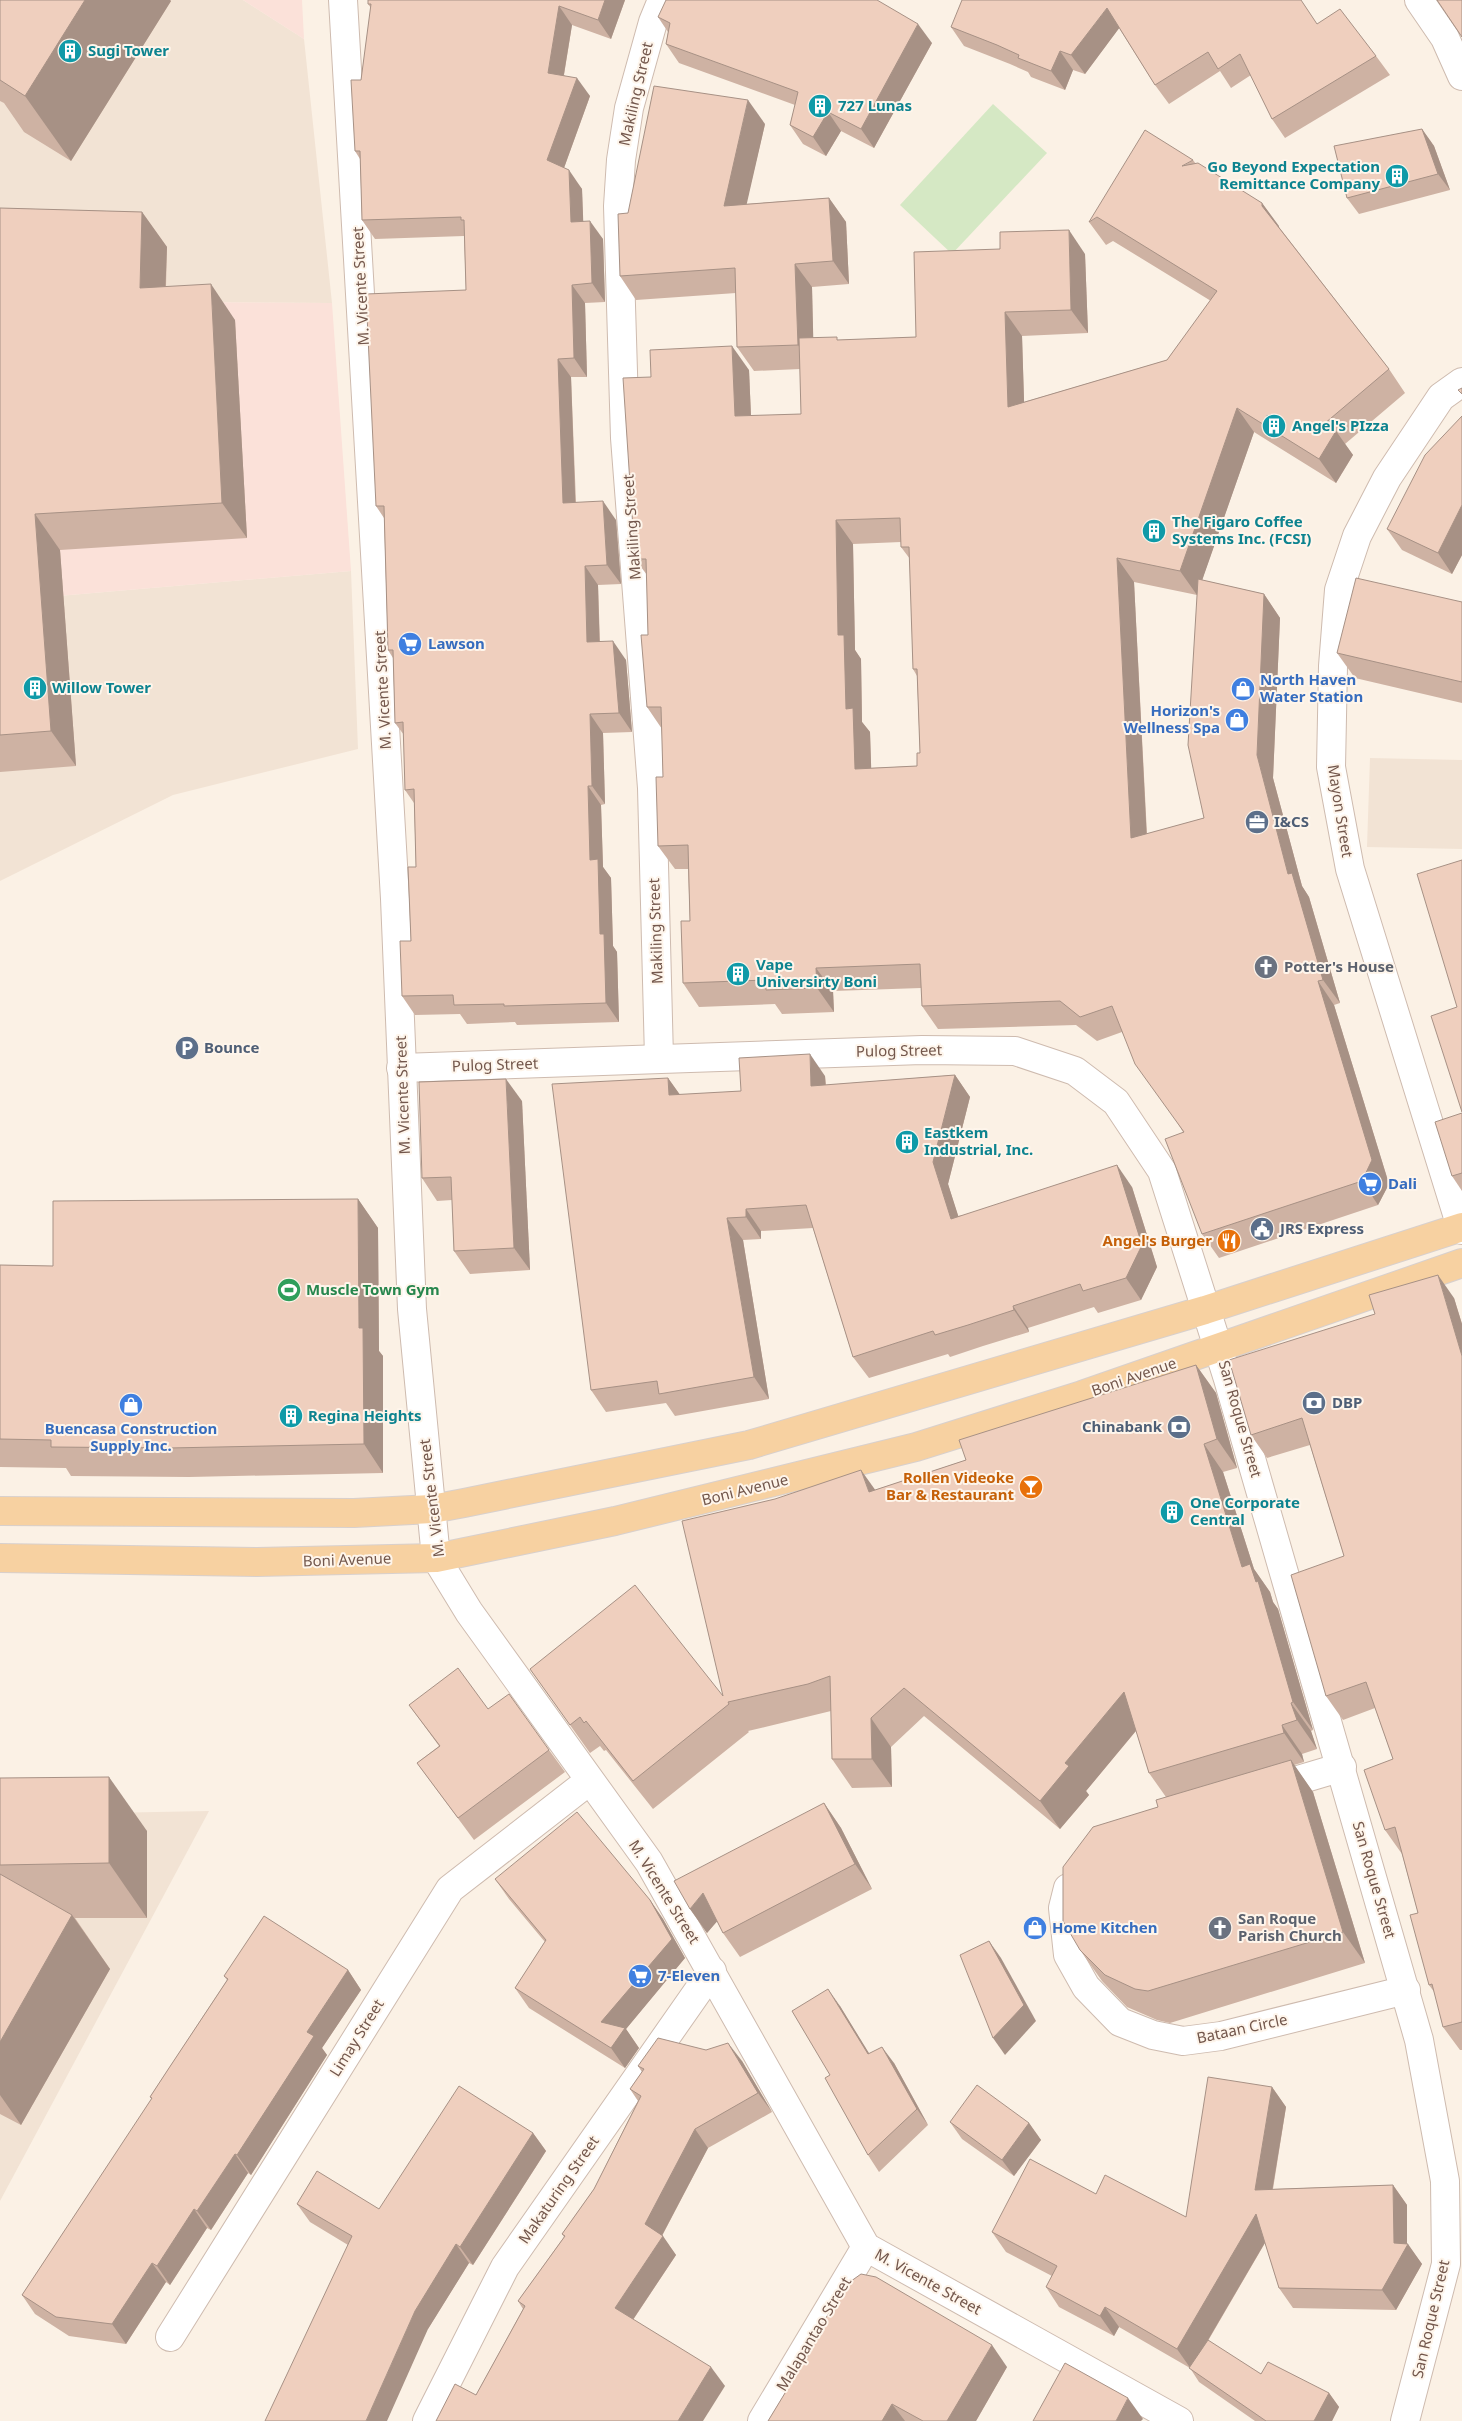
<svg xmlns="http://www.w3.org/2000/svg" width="1462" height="2421" viewBox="0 0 1462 2421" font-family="'Noto Sans',sans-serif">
<rect width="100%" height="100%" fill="#fbf1e5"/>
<g fill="#f2e3d4">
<path d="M0,0H243L304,39L332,303L0,301Z"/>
<path d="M351,571L358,749L173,795L0,881V601Z"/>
<path d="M1370,758L1462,760V849L1367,847Z"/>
<path d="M209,1811L0,2201V1815Z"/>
</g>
<g fill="#fbe1d9">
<path d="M243,0H302L304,39Z"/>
<path d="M0,301L332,303L351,571L0,601Z"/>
</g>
<path fill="#d5e8c4" d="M993,104L1047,153L952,254L900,205Z"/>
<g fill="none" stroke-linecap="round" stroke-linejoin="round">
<g stroke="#cebbaf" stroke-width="30">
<g id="minor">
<path d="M343,0L395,899L412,1309L436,1558L469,1612L649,1862L866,2247L1179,2421"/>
<path d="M1419,0L1445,38L1462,76"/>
<path d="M1462,382L1441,397L1387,478L1357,536L1339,590L1333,666L1331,767L1350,869L1462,1230"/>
<path d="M659,1058L652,788L625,438L618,206L621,160L629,108L653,22L662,0"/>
<path d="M401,1068L922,1050L1015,1051L1075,1071L1116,1102L1162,1171L1228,1379L1419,2040L1445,2181L1446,2264L1405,2421"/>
<path d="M1268,1789L1342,1767"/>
<path d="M1068,1888L1063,1908L1068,1955L1086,1987L1120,2022L1153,2035L1183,2041L1221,2036L1406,1990"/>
<path d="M170,2337L450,1889L589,1781"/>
<path d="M427,2421L505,2267L712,1971"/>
<path d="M762,2421L866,2247"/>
</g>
</g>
<g stroke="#d8d0cd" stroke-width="30">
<g id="major">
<path d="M0,1511L354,1513L432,1509L464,1503L749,1445L1205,1310L1462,1227"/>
<path d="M0,1558L257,1562L436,1558L615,1521L916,1447L1082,1395L1462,1263"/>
</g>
</g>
<use href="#minor" stroke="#fff" stroke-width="28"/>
<use href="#major" stroke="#f7d1a1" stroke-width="28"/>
</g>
<g fill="#ceb2a3" fill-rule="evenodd">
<path d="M0,0H170L171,1L71,161L24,132L4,103L0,101Z"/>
<path d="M625,0L611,39L572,25L564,75L590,96L564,168L582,189L583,221L603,239L605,302L585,303L587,377H571L576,502L616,520L621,584L598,585L600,641L626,660L632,732L603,733L605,804L601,805L603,867L611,878L613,946L617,952L619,1022L517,1025L515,1022L467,1024L460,1014L415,1015L402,996L411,941L416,867L414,803L405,790L404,735L395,723L393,658L388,650L384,518L376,506L466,290L464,236L375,239L362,220L360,159L355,151L361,80L371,8L368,4Z"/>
<path d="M658,17L932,43L874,148L841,131L826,156L803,144L790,125L795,105L679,63L666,44L668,32Z"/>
<path d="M1317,24L1376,56L1390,75L1285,138L1272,119L1251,75L1231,88L1220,71L1169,104L1155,85L1119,28L1085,74L1073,70L1065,90L1031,77L1028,72L1010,64L964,46L951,27Z"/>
<path d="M765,124L746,204L829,198L846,222L849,284L812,287L813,338L839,340L916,337L1085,254L1088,333L1022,336L1024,402L1167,360L1211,301L1113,241L1106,245L1089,222L1193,160L1196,164L1262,203L1279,227L1389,369L1405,393L1345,444L1353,455L1336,483L1254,432L1202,580L1264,594L1280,618L1273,778L1302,886L1309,897L1340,1003L1334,1005L1389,1184L1378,1205L1219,1258L1202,1234L1183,1132L1122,1032L1097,1041L1076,1025L938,1029L922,1006L921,988L833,991L834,1012L782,1014L775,1004L699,1007L683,983L690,921L688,869H675L658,846L663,777L662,729L647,707L648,635L647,575L635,559L651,377L749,370L751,416L801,414L800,369L754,371L737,347L736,293L636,300L620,276L628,213ZM901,542V547L910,559L913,669L917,676L920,753L917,766L871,768L870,732L862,722L861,659L855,650L853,544ZM1134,582L1197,595L1204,818L1147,834Z"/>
<path d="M1422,129L1434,146L1450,190L1359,214L1347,198Z"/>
<path d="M0,208L142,212L167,247L166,287L235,320L247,538L60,550L76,766L0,772Z"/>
<path d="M1462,416V555L1452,574L1402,550L1387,529Z"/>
<path d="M1462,602V703L1355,678L1337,653Z"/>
<path d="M955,1075L970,1097L948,1184L958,1216L1132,1187L1157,1267L1141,1300L1098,1313L1094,1307L1028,1328L1029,1332L983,1346L950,1357L948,1354L869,1378L853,1357L813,1228L761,1231V1239L743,1240L769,1399L675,1416L666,1403L606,1412L591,1390L668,1078L680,1095L741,1091L825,1076L826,1085Z"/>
<path d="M522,1101L530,1270L470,1274L454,1251L452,1200L437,1201L422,1178Z"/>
<path d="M1462,1113V1191L1452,1176Z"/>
<path d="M358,1199L378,1228L379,1351L383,1356V1473L189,1477L71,1476L66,1468L0,1467V1265L53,1266Z"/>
<path d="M1454,1298L1462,1324V2050H1460L1443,2027L1435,1993L1429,1985L1418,1913L1402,1854L1385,1830L1393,1759L1375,1708L1343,1720L1326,1696L1344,1556L1310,1445L1267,1458L1251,1435Z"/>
<path d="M1196,1365L1216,1393L1237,1468L1223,1472L1254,1569L1270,1592L1273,1602L1278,1609L1313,1730L1311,1731L1317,1749L1302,1754L1304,1762L1294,1765L1313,1792L1365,1963L1170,2023L1157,2020L1127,2007L1102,1981L1080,1950L1158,1807L1166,1797L1149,1773L1136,1731L1086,1791L1089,1795L1060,1829L924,1716L891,1747L892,1787L852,1788L832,1759L831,1711L748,1731L749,1732L653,1809L606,1750L604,1751L600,1746L590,1753L530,1669L723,1696L875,1490L966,1460Z"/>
<path d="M409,1705L488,1709L549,1750L565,1772L474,1840L417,1763L439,1746Z"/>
<path d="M0,1778L147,1831V1918H75L110,1969L21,2125L0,2114Z"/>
<path d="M824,1803L841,1828L872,1889L740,1957L723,1933L717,1921L707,1933L690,1909Z"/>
<path d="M495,1879L650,1900L663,1919L685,1958L626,2029L639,2048L625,2068L529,2008L515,1988L545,1942L509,1899Z"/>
<path d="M348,1970L361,1990L322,2048L327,2055L251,2175L248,2173L211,2230L207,2228L170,2285L166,2282L126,2344L69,2336L35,2314L22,2295L152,2099L150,2097L227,1980L224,1976Z"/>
<path d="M840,2006L869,2054L894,2063L928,2125L879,2172L868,2155L830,2075Z"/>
<path d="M742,2061L772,2112L708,2148L662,2236L676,2255L633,2320L725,2386L476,2395L523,2309L518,2301L564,2237L562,2234L594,2189L638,2101L630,2089L642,2072L638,2066Z"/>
<path d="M1272,2087L1286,2107L1273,2189L1393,2185L1407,2205V2244L1422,2264L1396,2310L1293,2308L1279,2288L1265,2243L1205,2346L1261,2374L1329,2393L1339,2407L1332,2421H1255L1199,2382L1190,2368L1119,2327L1114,2336L1059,2307L1046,2287L1052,2276L1006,2252L992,2232L1096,2194L1186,2217Z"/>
<path d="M950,2122L1029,2123L1041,2140L1014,2176L962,2139Z"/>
<path d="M533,2133L546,2151L473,2265L469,2263L428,2329L348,2245L310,2222L297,2204L379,2209Z"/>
<path d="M809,2345L1007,2367L976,2421H768L812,2349Z"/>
</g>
<g fill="#a79185">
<path d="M85,0H170L171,1L71,161L25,96Z"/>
<path d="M605,0H625L611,39L598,20Z"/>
<path d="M559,6L572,25L561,92L548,73Z"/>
<path d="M1107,8L1120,27L1085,74L1071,55Z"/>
<path d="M918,24L932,43L874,148L861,129Z"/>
<path d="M1060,51L1073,70L1065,90L1051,71Z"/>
<path d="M577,78L590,96L560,179L547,160Z"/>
<path d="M748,100L765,124L741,229L724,206Z"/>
<path d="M828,112L841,131L826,156L813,137Z"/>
<path d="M1422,129L1434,146L1450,190L1438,174Z"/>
<path d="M569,170L582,189L584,241L571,222Z"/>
<path d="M829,198L846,222L849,284L833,261Z"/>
<path d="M1262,203L1279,226V230L1262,206Z"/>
<path d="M142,212L167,247L164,324L140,288Z"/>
<path d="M590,221L603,239L605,302L592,283Z"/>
<path d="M1069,230L1085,254L1088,333L1071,310Z"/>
<path d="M795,264L812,287L814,368L798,345Z"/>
<path d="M211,284L235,320L247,538L222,503Z"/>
<path d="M572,285L585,303L587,377L574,358Z"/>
<path d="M1005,312L1022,336L1025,431L1008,407Z"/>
<path d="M732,346L749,370L752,440L735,416Z"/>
<path d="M558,359L571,377L576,522L563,503Z"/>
<path d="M1237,408L1254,432L1197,595L1180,571Z"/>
<path d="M1336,431L1353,455L1336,483L1319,459Z"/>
<path d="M603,501L616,520L621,584L607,565Z"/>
<path d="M1462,505V555L1452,574L1438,553Z"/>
<path d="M35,514L60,550L76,766L51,731Z"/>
<path d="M836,520L853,544L855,650L861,659L862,722L870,732L872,792L855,769L846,709L838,635Z"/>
<path d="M1117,558L1134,582L1148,862L1131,838Z"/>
<path d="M585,566L598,585L600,661L587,642Z"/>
<path d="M1264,594L1280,618L1273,778L1302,886L1309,897L1340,1003L1323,980L1288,874L1257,755Z"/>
<path d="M613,641L626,660L632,732L619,713Z"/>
<path d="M590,714L603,733L605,804L592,786Z"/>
<path d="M588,786L601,805L603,867L611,878L613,946L617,952L619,1022L606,1003L600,934L590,860Z"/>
<path d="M816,968L833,991L834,1012L817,988Z"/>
<path d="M1318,981L1334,1005L1389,1184L1378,1205L1362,1181Z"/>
<path d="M810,1054L825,1076L827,1107L811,1086Z"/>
<path d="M955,1075L970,1097L948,1184L966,1240L951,1219L933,1162Z"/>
<path d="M668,1078L683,1099L669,1095Z"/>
<path d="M506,1079L522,1101L530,1270L514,1248Z"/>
<path d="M1117,1165L1132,1187L1157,1267L1141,1300L1126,1278Z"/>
<path d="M358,1199L378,1228L379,1351L383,1356V1473L364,1444L359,1328Z"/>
<path d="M746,1209L761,1231V1239L746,1217Z"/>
<path d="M727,1218L743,1240L769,1399L754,1377Z"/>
<path d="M1438,1275L1454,1298L1462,1324V1356Z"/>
<path d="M1013,1306L1028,1328L1029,1332L1014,1310Z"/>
<path d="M1196,1365L1216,1393L1237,1468L1217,1439Z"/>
<path d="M1204,1444L1223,1472L1254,1569L1270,1592L1273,1602L1278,1609L1313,1730L1293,1702L1242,1567Z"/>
<path d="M861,1470L881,1498L869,1492Z"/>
<path d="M1124,1692L1144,1721L1086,1791L1089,1795L1060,1829L1040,1801L1065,1763Z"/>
<path d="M1291,1703L1311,1731L1317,1749L1297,1720Z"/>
<path d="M871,1718L891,1747L892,1787L872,1759Z"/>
<path d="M1282,1725L1302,1754L1304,1762L1284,1733Z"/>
<path d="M1291,1760L1313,1792L1365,1963L1343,1932Z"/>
<path d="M109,1777L147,1831V1918L109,1863Z"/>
<path d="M824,1803L841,1828L872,1889L855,1864Z"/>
<path d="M703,1893L720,1918L707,1933L690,1909Z"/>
<path d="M650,1900L663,1919L685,1958L626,2029L639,2048L625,2068L611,2048L601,2022Z"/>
<path d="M72,1915L110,1969L21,2125L0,2095V2042Z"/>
<path d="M989,1941L1001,1958L1036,2021L1005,2055L993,2038Z"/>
<path d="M348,1970L361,1990L322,2048L327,2055L251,2175L237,2155L307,2032Z"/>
<path d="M828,1989L840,2006L880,2071L868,2054Z"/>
<path d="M728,2043L742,2061L772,2112L758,2093Z"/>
<path d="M882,2047L894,2063L928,2125L917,2109Z"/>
<path d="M1272,2087L1286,2107L1269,2210L1255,2190Z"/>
<path d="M1029,2123L1041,2140L1014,2176L1002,2160Z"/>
<path d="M695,2129L708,2148L658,2243L645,2224Z"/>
<path d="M533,2133L546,2151L473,2265L460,2247Z"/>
<path d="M235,2154L248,2173L211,2230L197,2211Z"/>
<path d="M1393,2185L1407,2205V2246L1408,2244L1422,2264L1396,2310L1382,2290L1394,2243Z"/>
<path d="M194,2209L207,2228L170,2285L157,2266Z"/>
<path d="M1256,2214L1270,2234L1191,2369L1177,2349Z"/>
<path d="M663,2236L676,2255L628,2327L615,2308Z"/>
<path d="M456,2244L469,2263L428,2329L387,2421H366L415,2311Z"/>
<path d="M152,2263L166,2282L126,2344L112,2324Z"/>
<path d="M1105,2307L1119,2327L1114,2336L1100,2316Z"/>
<path d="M992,2345L1007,2367L976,2421H947Z"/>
<path d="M711,2367L725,2386L703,2421H678Z"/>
<path d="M1329,2393L1339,2407L1332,2421H1314Z"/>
<path d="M1128,2398L1143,2419L1141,2421H1116Z"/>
<path d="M892,2404L905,2421H882Z"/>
</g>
<g fill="#efcfbe" stroke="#a79185" fill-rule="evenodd">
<path d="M0,0H85L25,96L0,80Z"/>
<path d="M368,0H605L598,20L559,6L548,73L577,78L547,160L569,170L571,222L590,221L592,283L572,285L574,358L558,359L563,503L603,501L607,565L585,566L587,642L613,641L619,713L590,714L592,786H588L590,860L598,859L600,934H604L606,1003L504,1006V1004L454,1005L453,995L402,996L400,941H411L408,867H416L414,789L405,790L403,722L395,723L393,650H388L384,506H376L366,294L466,290L464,220H461V217L362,220L360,151H355L351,80H361L371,4H368Z"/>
<path d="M666,0H877L918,24L861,129L828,112L813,137L790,125L798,92L666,44L670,23L658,17Z"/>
<path d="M962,0H1301L1317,24L1340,9L1376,56L1272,119L1240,54L1218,69L1208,52L1155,85L1107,8L1071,55L1060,51L1051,71L1018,58L1019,55L997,45L951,27Z"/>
<path d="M1437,0H1462V37Z"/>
<path d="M654,86L748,100L724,206L829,198L833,261L795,264L798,345L737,347L735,268L620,276L618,214L628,213Z"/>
<path d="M1422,129L1438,174L1347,198L1334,146Z"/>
<path d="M1145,130L1193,160L1182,166L1198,163L1262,203V206L1389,369L1324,424L1336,431L1319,459L1237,408L1180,571L1117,558L1131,838L1204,818L1188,745L1198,579L1264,594L1257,755L1288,874L1292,873L1323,980L1318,981L1372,1160L1362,1181L1202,1234L1165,1139L1184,1132L1135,1064L1112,1006L1080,1017L1060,1001L922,1006L920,964L816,968L817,988L766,990V980L683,983L681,921H690L688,845L658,846L656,777H663L661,707H647L641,635H648L646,559H635L623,378L651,377L650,350L732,346L735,416L801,414L799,338L837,337V340L916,337L914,252L1000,249V232L1069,230L1071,310L1005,312L1008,407L1167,360L1217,291L1097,217L1089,222ZM900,518L901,547H909L913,669H917L920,753H917V766L855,769L853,708L846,709L844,635H838L836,520Z"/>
<path d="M0,208L142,212L140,288L211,284L222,503L35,514L51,731L0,735Z"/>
<path d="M1462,388V394L1458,390Z"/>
<path d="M1462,416V505L1438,553L1387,529L1425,455Z"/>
<path d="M1356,578L1462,602V682L1337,653Z"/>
<path d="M1462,860V1112L1431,1016L1457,1007L1417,874Z"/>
<path d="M810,1054L811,1086L955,1075L933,1162L951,1219L1117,1165L1142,1245L1126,1278L1083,1291L1080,1284L1013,1306L1014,1310L968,1325L935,1335L933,1331L853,1357L806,1205L746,1209V1217L727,1218L754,1377L659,1394L657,1381L591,1390L552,1084L668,1078L669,1095L741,1091L739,1058Z"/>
<path d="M506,1079L514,1248L454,1251L451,1177L422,1178L419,1082Z"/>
<path d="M1462,1113V1173L1452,1176L1435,1122Z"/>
<path d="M358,1199L359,1328H363L364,1444L169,1448L51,1447V1440L0,1439V1265L53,1266V1201Z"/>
<path d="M1438,1275L1462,1356V2022L1443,2027L1432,1984L1429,1985L1410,1915L1418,1913L1395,1827L1385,1830L1364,1770L1393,1759L1366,1682L1326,1696L1291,1575L1344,1556L1302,1418L1251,1435L1229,1360L1375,1314L1369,1295Z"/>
<path d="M1196,1365L1217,1439L1204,1444L1242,1567L1250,1564L1256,1582L1258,1581L1293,1702L1291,1703L1297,1720L1282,1725L1284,1733L1149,1773L1124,1692L1065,1763L1069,1766L1040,1801L904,1688L871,1718L872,1759H832L830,1676L808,1684L728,1702L729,1704L633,1781L586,1721L584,1723L580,1717L570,1725L530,1669L635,1585L723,1696L682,1521L775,1499L861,1470L869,1492L966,1460L959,1440Z"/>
<path d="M458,1668L488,1709L509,1694L549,1750L458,1818L417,1763L440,1746L409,1705Z"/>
<path d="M1291,1760L1343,1932L1148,1991L1135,1989L1105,1975L1080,1950L1063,1921V1867L1093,1827L1158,1807L1156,1800Z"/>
<path d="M109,1777V1863L0,1865V1778Z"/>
<path d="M824,1803L855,1864L723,1933L703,1893L690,1909L674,1881Z"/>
<path d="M577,1812L650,1900L672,1939L601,2022L625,2028L611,2048L515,1988L546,1940L495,1879Z"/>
<path d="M0,1874L72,1915L0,2042Z"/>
<path d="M264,1916L348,1970L307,2032L314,2036L237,2155L235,2154L197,2211L194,2209L157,2266L152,2263L112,2324L56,2317L22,2295L152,2098L150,2097L169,2068L228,1979L224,1976Z"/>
<path d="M989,1941L1024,2005L993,2038L960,1955Z"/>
<path d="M828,1989L868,2054L882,2047L917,2109L868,2155L825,2078L830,2075L792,2011Z"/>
<path d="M658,2038L706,2050L728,2043L758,2093L695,2129L645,2224L663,2236L615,2308L711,2367L678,2421H436L455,2384L476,2395L525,2306L518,2301L565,2236L562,2234L594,2189L641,2096L630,2089L644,2069L638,2066Z"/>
<path d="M1208,2077L1272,2087L1255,2190L1393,2185L1394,2243L1408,2244L1382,2290L1279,2288L1256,2214L1177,2349L1105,2307L1100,2316L1046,2287L1057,2266L992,2232L1030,2159L1096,2194L1105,2175L1186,2217Z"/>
<path d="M977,2085L1029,2123L1002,2160L950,2122Z"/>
<path d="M459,2086L533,2133L460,2247L456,2244L415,2311L366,2421H265L352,2236L297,2204L317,2171L379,2209Z"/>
<path d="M861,2274L876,2277L992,2345L947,2421H923L892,2404L882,2421H768L813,2347L809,2345L847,2284Z"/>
<path d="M1208,2340L1261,2374L1268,2362L1329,2393L1314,2421H1266L1189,2368Z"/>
<path d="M1065,2363L1128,2398L1116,2421H1033Z"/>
</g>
<defs>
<g id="building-disc" transform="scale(1.25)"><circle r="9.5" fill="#0f9aa8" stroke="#fef5eb"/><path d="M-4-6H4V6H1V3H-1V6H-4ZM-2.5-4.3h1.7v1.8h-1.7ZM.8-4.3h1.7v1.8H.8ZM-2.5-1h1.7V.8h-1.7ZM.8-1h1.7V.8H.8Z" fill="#fff"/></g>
<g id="supermarket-disc" transform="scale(1.25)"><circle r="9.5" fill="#3f7fe0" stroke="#fef5eb"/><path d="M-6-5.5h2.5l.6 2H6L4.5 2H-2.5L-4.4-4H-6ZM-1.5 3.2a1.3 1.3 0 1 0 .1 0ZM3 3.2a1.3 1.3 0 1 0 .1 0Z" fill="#fff"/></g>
<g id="shop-disc" transform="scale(1.25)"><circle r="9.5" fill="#3f7fe0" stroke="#fef5eb"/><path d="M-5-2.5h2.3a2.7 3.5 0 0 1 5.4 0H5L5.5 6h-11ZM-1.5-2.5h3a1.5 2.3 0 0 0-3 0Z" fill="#fff"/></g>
<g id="office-disc" transform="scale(1.25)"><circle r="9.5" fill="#5c6f8a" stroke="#fef5eb"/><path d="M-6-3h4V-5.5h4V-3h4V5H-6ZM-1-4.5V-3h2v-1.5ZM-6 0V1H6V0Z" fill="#fff"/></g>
<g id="church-disc" transform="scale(1.25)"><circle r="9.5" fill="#6b7280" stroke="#fef5eb"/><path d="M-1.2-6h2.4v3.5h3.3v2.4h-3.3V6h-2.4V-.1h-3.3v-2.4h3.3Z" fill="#fff"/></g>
<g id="parking-disc" transform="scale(1.25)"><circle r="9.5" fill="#5c6f8a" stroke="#fef5eb"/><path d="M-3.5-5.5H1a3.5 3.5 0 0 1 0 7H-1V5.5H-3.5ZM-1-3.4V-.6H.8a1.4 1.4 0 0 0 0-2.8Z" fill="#fff"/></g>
<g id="civic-disc" transform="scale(1.25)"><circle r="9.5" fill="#5c6f8a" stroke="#fef5eb"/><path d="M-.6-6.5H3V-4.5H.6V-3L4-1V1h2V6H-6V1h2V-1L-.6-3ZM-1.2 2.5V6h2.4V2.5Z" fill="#fff"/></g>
<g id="restaurant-disc" transform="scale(1.25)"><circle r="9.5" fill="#e8710a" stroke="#fef5eb"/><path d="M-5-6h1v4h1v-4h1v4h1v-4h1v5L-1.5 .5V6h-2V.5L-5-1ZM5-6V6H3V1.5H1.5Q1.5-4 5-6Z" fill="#fff"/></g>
<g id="stadium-disc" transform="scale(1.25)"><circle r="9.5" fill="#2e9e5b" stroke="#fef5eb"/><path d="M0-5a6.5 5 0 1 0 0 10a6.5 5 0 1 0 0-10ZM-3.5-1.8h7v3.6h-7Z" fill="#fff"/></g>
<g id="bank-disc" transform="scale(1.25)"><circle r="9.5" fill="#5c6f8a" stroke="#fef5eb"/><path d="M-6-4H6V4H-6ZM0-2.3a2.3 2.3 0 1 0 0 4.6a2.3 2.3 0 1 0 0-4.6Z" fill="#fff"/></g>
<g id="bar-disc" transform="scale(1.25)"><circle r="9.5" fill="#e8710a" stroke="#fef5eb"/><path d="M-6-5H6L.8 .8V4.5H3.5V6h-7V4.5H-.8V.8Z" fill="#fff"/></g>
</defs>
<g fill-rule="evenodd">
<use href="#building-disc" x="70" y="51"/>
<use href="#building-disc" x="820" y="106"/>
<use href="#building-disc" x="1397" y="176"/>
<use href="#building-disc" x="1274" y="426"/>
<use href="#building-disc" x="1154" y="531"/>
<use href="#supermarket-disc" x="410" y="644"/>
<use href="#building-disc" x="35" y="688"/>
<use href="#shop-disc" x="1243" y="689"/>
<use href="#shop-disc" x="1237" y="720"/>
<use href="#office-disc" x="1257" y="822"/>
<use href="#church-disc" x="1266" y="967"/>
<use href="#building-disc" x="738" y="974"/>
<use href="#parking-disc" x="187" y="1048"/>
<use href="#building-disc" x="907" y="1142"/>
<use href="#supermarket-disc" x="1370" y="1184"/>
<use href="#civic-disc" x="1262" y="1229"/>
<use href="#restaurant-disc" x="1229" y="1241"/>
<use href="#stadium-disc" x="289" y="1290"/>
<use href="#bank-disc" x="1314" y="1403"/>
<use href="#shop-disc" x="131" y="1405"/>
<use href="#building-disc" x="291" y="1416"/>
<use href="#bank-disc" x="1179" y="1427"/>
<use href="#bar-disc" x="1031" y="1487"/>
<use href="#building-disc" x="1172" y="1512"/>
<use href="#shop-disc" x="1035" y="1928"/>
<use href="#church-disc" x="1220" y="1928"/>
<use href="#supermarket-disc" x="640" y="1976"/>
</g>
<g text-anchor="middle" stroke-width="4" stroke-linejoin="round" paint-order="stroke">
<g font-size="15" font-weight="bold" fill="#0d838f" stroke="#fef5eb" text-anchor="start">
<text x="88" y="56">Sugi Tower</text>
<text x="838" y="111">727 Lunas</text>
<text x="1380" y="172" text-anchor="end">Go Beyond Expectation<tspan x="1380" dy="17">Remittance Company</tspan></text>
<text x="1292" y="431">Angel's PIzza</text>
<text x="1172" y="527">The Figaro Coffee<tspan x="1172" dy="17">Systems Inc. (FCSI)</tspan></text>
<text x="52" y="693">Willow Tower</text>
<text x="756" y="970">Vape<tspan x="756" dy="17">Universirty Boni</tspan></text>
<text x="924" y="1138">Eastkem<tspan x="924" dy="17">Industrial, Inc.</tspan></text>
<text x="308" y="1421">Regina Heights</text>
<text x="1190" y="1508">One Corporate<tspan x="1190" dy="17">Central</tspan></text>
</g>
<g font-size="15" fill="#73574c" stroke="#fef5eb">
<text transform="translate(636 94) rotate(-77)" y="5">Makiling Street</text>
<text transform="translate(361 286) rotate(-93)" y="5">M. Vicente Street</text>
<text transform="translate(632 527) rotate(-94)" y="5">Makiling Street</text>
<text transform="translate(383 690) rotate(-93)" y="5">M. Vicente Street</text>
<text transform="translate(1340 811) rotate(81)" y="5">Mayon Street</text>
<text transform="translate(656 931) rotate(-92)" y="5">Makiling Street</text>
<text transform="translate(899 1051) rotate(-1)" y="5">Pulog Street</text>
<text transform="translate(495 1065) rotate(-2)" y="5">Pulog Street</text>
<text transform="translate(403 1095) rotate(-92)" y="5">M. Vicente Street</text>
<text transform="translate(1134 1377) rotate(-19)" y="5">Boni Avenue</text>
<text transform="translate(1240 1419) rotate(74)" y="5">San Roque Street</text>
<text transform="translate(745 1490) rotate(-14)" y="5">Boni Avenue</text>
<text transform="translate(432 1498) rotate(-97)" y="5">M. Vicente Street</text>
<text transform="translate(347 1560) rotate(-2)" y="5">Boni Avenue</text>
<text transform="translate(1374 1880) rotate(74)" y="5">San Roque Street</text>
<text transform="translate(664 1892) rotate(58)" y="5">M. Vicente Street</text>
<text transform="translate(1242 2029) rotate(-12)" y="5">Bataan Circle</text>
<text transform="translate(357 2038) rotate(-58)" y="5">Limay Street</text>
<text transform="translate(559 2190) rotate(-55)" y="5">Makaturing Street</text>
<text transform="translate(928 2282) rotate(29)" y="5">M. Vicente Street</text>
<text transform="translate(1431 2319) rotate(-77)" y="5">San Roque Street</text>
<text transform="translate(814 2334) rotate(-59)" y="5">Malapantao Street</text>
</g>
<g font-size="15" font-weight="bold" fill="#366cbe" stroke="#fef5eb" text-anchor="start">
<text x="428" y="649">Lawson</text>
<text x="1260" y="685">North Haven<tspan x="1260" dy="17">Water Station</tspan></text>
<text x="1220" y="716" text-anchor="end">Horizon's<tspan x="1220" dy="17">Wellness Spa</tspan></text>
<text x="1388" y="1189">Dali</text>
<text x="131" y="1434" text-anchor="middle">Buencasa Construction<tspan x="131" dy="17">Supply Inc.</tspan></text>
<text x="1052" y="1933">Home Kitchen</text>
<text x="658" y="1981">7-Eleven</text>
</g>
<g font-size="15" font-weight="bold" fill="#4e5e75" stroke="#fef5eb" text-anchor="start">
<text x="1274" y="827">I&amp;CS</text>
<text x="204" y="1053">Bounce</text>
<text x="1280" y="1234">JRS Express</text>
<text x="1332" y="1408">DBP</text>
<text x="1162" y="1432" text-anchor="end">Chinabank</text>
</g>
<g font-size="15" font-weight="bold" fill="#5b616d" stroke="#fef5eb" text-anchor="start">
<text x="1284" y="972">Potter's House</text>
<text x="1238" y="1924">San Roque<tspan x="1238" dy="17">Parish Church</tspan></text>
</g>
<g font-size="15" font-weight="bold" fill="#c56008" stroke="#fef5eb" text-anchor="end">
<text x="1212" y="1246">Angel's Burger</text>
<text x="1014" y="1483">Rollen Videoke<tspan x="1014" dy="17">Bar &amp; Restaurant</tspan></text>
</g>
<g font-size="15" font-weight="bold" fill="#27864d" stroke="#fef5eb" text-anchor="start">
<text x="306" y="1295">Muscle Town Gym</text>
</g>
</g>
</svg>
